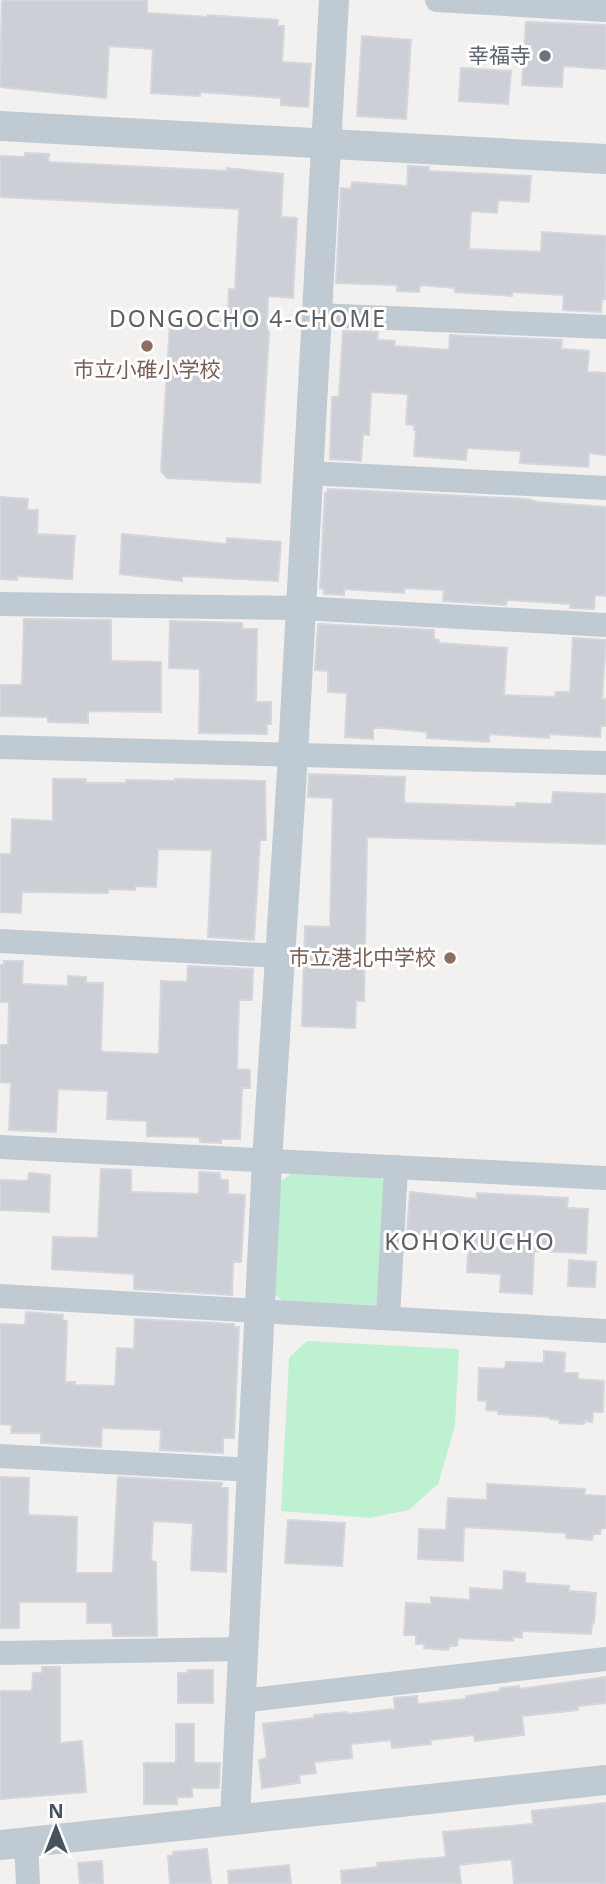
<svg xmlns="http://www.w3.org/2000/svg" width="606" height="1884" viewBox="0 0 606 1884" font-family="'Noto Sans','Noto Sans JP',sans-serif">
<rect width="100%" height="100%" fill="#f3f0f0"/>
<g fill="#bdf1d1">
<path d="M291,1174L381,1178L386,1184L382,1300L373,1308L286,1303L274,1294L280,1182Z"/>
<path d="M307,1341L459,1349L455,1426L438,1484L409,1510L370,1518L281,1511L289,1358Z"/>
</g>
<g fill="#cccfd5" stroke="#d4d6dc" stroke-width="2">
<path d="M2,0H147V13L208,17V15L278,20L277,26H284L282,62L311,64L308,107L281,105V98L255,96L200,92V96L151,93L153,49L109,46L106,98L0,87Z"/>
<path d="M526,22L606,25V69L563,66L562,87L522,85Z"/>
<path d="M362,36L411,40L406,119L357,116Z"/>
<path d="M461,68L511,71L508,104L459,101Z"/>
<path d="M25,153L49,154L48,162L227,171V168L283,174L281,217L297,218L293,298L268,296L267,329L269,332L260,483L167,478L161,471L170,323L214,325L228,315L229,289L235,290L239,209L0,197V156L25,157Z"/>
<path d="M408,166L429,167L428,171L531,176L529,202L498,200L497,213L471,211L469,249L541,252L542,232L606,236L605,299H602L601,312L563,310L564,295L512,292V296L455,292V288L420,285L419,292L397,291V285L336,283L341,188L351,189L352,182L407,186Z"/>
<path d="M343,331L378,332L377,340L395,341L394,346L449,350L450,335L562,340L561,349L589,351L587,372L606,373V455L589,453L588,467L520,463L521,451L467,448L466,460L414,456L416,430H414V425L406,424L408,394L371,392L369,435L363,434L361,461L330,459L332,397H339Z"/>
<path d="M328,489L526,499L538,502L606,507V596L595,595L594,609L570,608L571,604L507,600L506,605L443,601L444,590L404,588V593L344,589V595L324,594V589L320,588L325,493H327Z"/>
<path d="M0,497L28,499L27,510H38L37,534L75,536L72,579L17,576V580L0,579Z"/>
<path d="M122,534L227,544V538L281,542L278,581L182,576V581L120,574Z"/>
<path d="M24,619L111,620V661L161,662V712L88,711V723L48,722V717L0,716V685H22Z"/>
<path d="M170,621L242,623V629H257L256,702H271V724H267V734L199,733L200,669L169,668Z"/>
<path d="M318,624L434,630V639L439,640V643L507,648L504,695L555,697L556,692H570L573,638L606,640L602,699H606V726H601L600,737L549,734V738L489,734V742L427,738V732L385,728H373V739L345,737L347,693L328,692V671L315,670Z"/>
<path d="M309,774L405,777L404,803L516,807V803L552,804L553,792L606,794V844L367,837L364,1001H356L355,1028L302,1026L305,926L330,927L333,798L308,797Z"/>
<path d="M53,779H86V783H126V780L175,781V779L265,781L266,840H260L254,940L208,937L212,850L158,849L156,887L135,886V890L108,889V893L22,892L21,913L0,912V854H11L12,819L53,821Z"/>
<path d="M4,961H23L22,984L68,986V976L86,977V983H103L101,1050L104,1052L159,1054L161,981L187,982L188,966L253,969L252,1000H239L237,1069L250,1070V1088H242L240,1139H221V1143L200,1142V1138L196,1137L147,1136V1121L107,1119L108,1091L58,1089L56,1132L9,1130L11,1083L0,1082V1045H8L9,1002H0V965H4Z"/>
<path d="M101,1169L131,1170V1192L199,1194V1172L220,1173V1180H228V1194L245,1195L241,1262H233L232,1295L134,1289V1274L52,1269L53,1237L98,1238Z"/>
<path d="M29,1173L50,1175L49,1212L0,1210V1180L26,1181L28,1180Z"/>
<path d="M410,1192L477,1199V1193L568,1198L567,1208L588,1209L586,1253L534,1251L532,1294L500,1292L501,1274L467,1272L469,1237L407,1233Z"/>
<path d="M569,1260L596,1262L595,1287L568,1286Z"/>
<path d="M26,1312L63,1315L62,1320L67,1321L65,1382H75L74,1385L115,1386L117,1348L134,1349L135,1319L234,1324V1327H239L234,1438H223V1453L160,1450L161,1430L102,1428L101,1447L41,1443V1433H11L12,1425L0,1424V1324L25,1325Z"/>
<path d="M544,1351L565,1353L564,1373H578V1379L604,1381L603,1412H593L592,1422L585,1421L584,1424L559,1423V1420L550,1419V1417L498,1414V1411L486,1410L487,1401L478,1400L479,1368L505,1369L506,1362L544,1363Z"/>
<path d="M0,1477L29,1478L28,1515L77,1517L76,1573H112L113,1570L118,1477L222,1483L221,1488H228L226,1572L191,1570L193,1523L153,1521L151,1561L156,1562L157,1636H113L112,1623H87V1602H19V1628H0Z"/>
<path d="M487,1484L585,1489L584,1495L606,1496V1528H601L600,1534H593L592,1540L566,1538V1533L464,1527L463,1561L418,1559L419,1529L446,1530L448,1498L487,1500Z"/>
<path d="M288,1520L345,1523L342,1566L285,1563Z"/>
<path d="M504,1571L525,1573V1583L569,1586V1591L596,1593L594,1623L592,1622L591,1634L522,1631V1638L513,1637V1641L458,1638L457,1646H449L448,1650L424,1648L425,1644H416V1635H404L406,1603L431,1604V1597L470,1600V1588L503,1590Z"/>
<path d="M42,1667H60V1743L82,1741L86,1792L0,1799V1691H32L33,1673H42Z"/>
<path d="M188,1670H213V1703H178V1673H188Z"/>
<path d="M606,1677V1703L578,1706V1710L522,1716L524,1735L475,1741L474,1735L430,1740L431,1744L392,1748L391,1740L351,1744L352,1758L314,1762L316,1773L299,1775L300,1783L262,1788L259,1760L267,1758L263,1724L314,1718V1715L347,1712V1714L395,1709L394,1698L417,1696L418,1704L466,1699V1696L501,1691L500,1688L519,1686L520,1689Z"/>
<path d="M176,1724H194V1763H220L219,1788H192V1797H177V1804H144V1763H176Z"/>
<path d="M606,1803V1884H514L512,1859L459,1865L461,1884H342L341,1871L378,1867L377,1863L446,1857L443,1832L533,1824L532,1811Z"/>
<path d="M207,1849L211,1884H170L168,1856H173V1852Z"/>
<path d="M102,1861L103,1884H80L78,1863Z"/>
<path d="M289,1865L291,1884H229L228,1871Z"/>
</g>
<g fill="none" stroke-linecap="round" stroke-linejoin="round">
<g stroke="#c0cad2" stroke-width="24">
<path d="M437,0L606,10"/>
<path d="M317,315L606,327"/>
<path d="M308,473L606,488"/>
<path d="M0,604L301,608L606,625"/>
<path d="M0,747L606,763"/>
<path d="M0,941L280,956"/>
<path d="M0,1147L606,1178"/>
<path d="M0,1296L606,1331"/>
<path d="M388,1317L396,1167"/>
<path d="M0,1456L252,1470"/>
<path d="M0,1653L243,1649"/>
<path d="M241,1701L606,1659"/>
<path d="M26,1842L28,1884"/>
</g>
<g stroke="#c0cad2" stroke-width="30">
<path d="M0,126L606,159"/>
<path d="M235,1819L267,1161L293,755L334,0"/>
<path d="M0,1845L606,1780"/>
</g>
</g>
<circle fill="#6b7280" stroke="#fff" stroke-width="2.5" cx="545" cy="56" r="7"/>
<g fill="#8d6e63" stroke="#fff" stroke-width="2.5">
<circle cx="147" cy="346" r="7"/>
<circle cx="450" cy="958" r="7"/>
</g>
<g text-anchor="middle" stroke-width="6" stroke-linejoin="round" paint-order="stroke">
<g font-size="21" fill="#5b616d" stroke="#fff" text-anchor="end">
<text x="531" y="63">幸福寺</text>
</g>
<g font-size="21" fill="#785e54" stroke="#fff">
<text x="147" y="377">市立小碓小学校</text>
<text x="436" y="965" text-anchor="end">市立港北中学校</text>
</g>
<g font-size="23" letter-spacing="2" fill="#5c6065" stroke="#fff">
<text x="248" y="327">DONGOCHO 4-CHOME</text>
</g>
<g font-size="24" letter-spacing="2" fill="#5c6065" stroke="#fff">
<text x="470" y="1250">KOHOKUCHO</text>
</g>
</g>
<g transform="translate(56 1828)" stroke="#ffffff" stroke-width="5" paint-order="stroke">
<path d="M0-5L12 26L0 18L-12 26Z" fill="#47535f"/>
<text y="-10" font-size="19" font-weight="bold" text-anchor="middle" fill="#47535f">N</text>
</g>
</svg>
